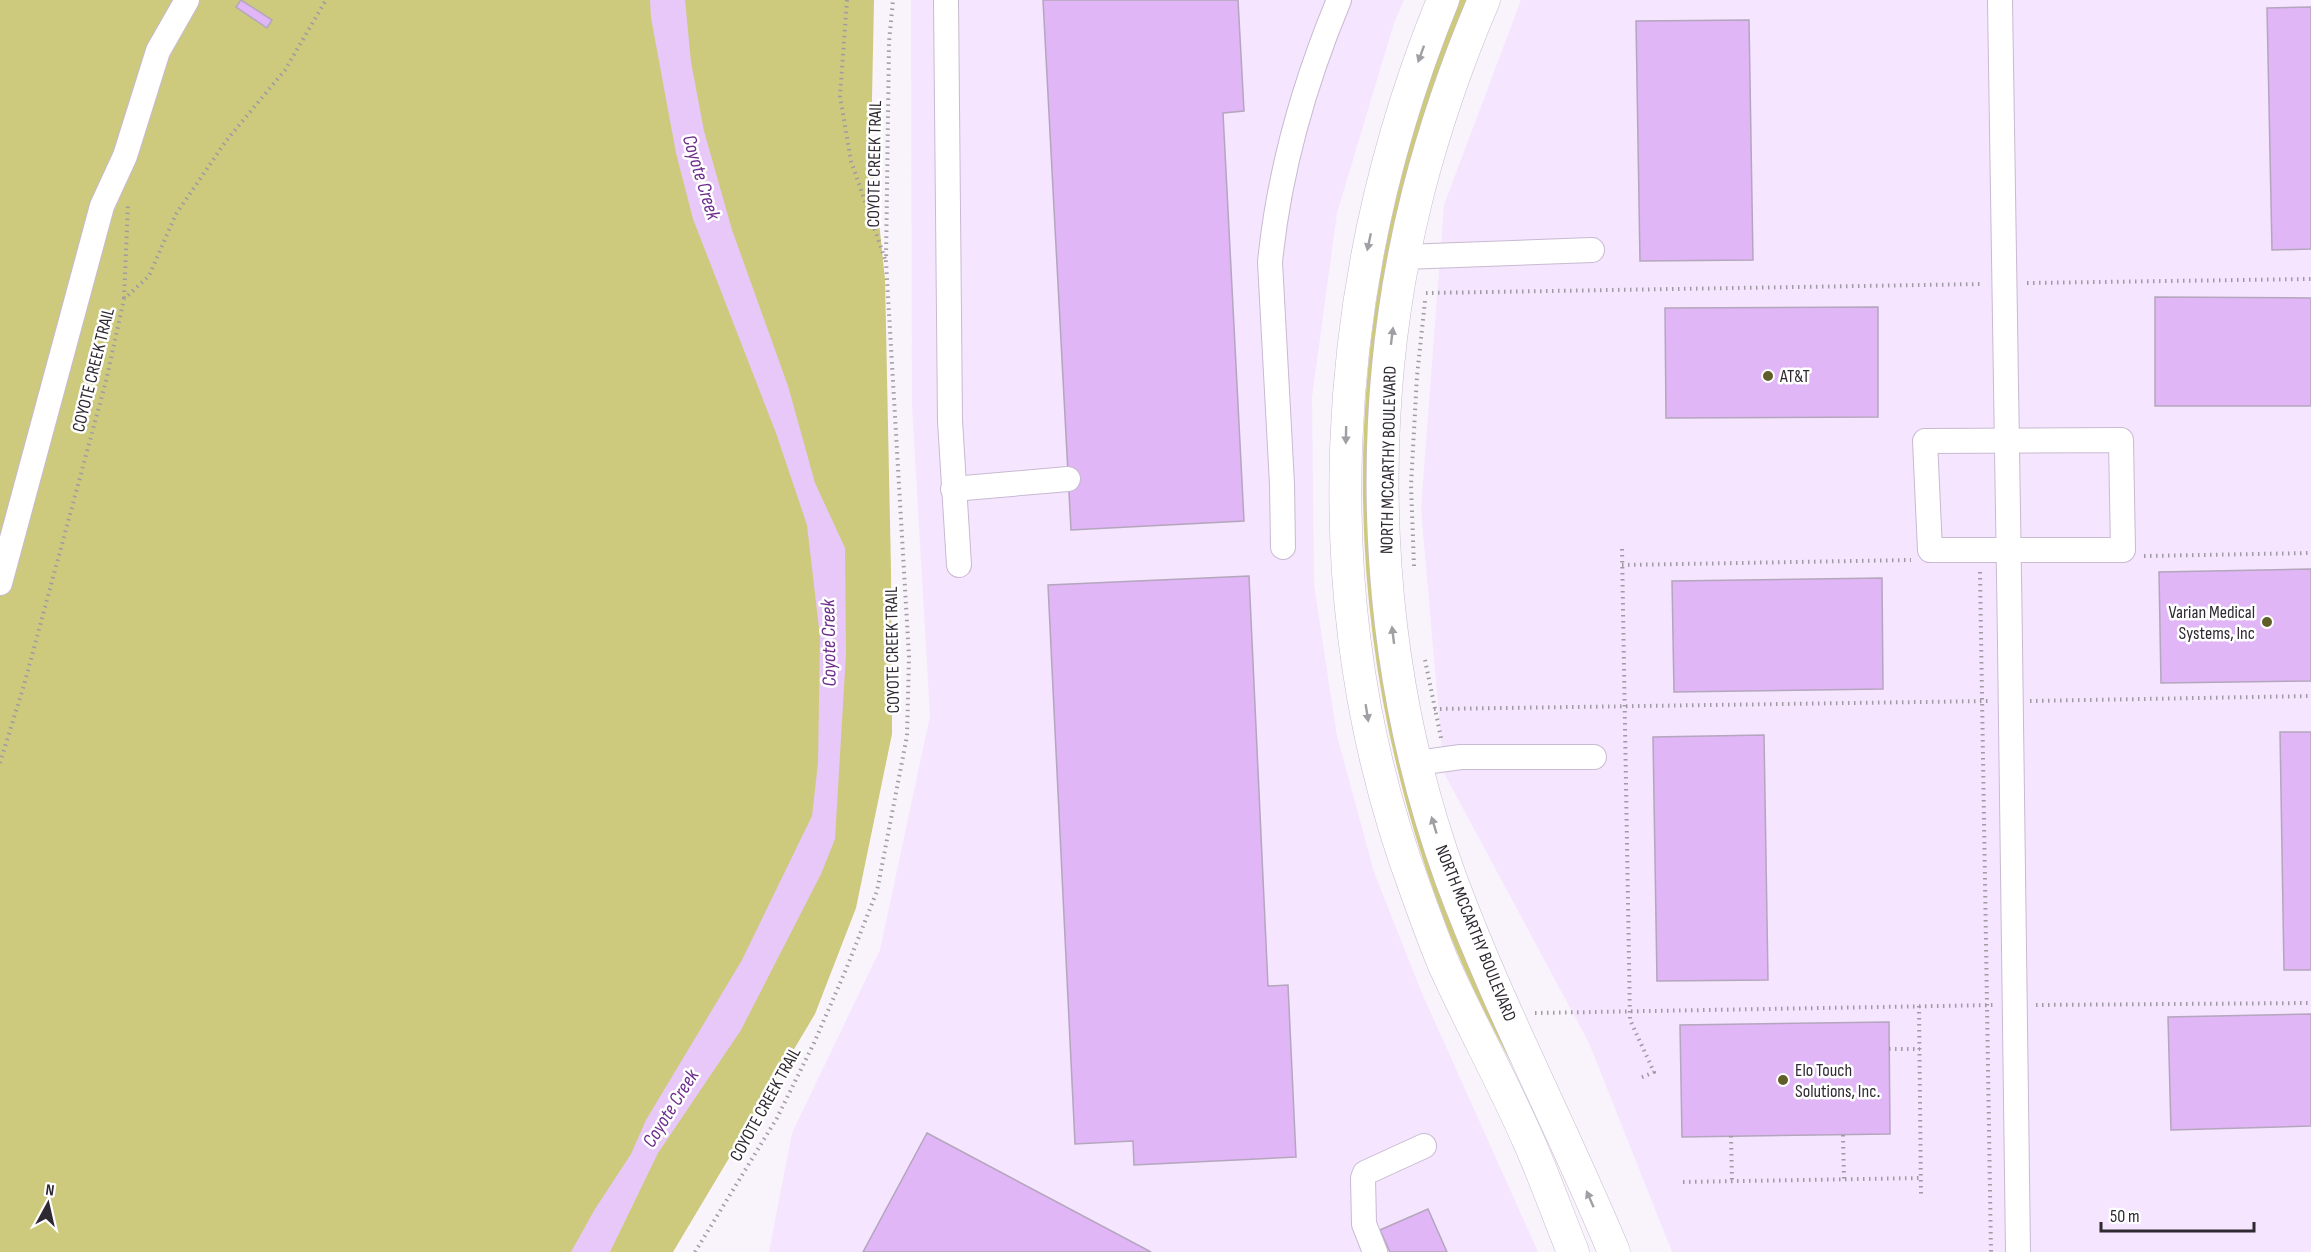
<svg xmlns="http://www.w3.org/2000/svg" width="2311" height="1252" viewBox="0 0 2311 1252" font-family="'Sofia Sans Condensed',sans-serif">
<rect width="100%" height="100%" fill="#f9f3fc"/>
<g fill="#f5e5fe">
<path d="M911,0H1404L1394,23L1337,213L1312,397L1314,585L1337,736L1374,872L1421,991L1538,1252H769L792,1133L880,950L930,716L912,405Z"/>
<path d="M1521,0H2311V1252H1672L1589,1043L1444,773L1421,509L1444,205Z"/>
</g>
<g fill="#cdca7d">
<path d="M0,0H874L871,146L885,279L891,571L892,734L856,908L815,1014L673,1252H0Z"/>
<path d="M1460,0H1476L1400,237L1390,662L1552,1135C1509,1061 1468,987 1439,906C1330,608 1339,293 1460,0Z"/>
</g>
<path fill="#e7c8f9" d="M650,0H685L691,62L704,131L732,230L788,386L815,483L845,548L846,654L835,839L821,874L741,1030L658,1153L610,1252H571L595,1209L631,1154L646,1120L742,960L812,816L818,763L820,637L807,525L776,433L693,219L676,153L651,18Z"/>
<g fill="#e0b6f7" stroke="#b4a6bc" stroke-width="1.5">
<path d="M241,0L272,20L267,28L236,7Z"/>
<path d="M1043,0H1238L1244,111L1223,113L1244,521L1071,530Z"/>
<path d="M2311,7V249L2272,250L2267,8Z"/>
<path d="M1749,20L1753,260L1640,261L1636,21Z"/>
<path d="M2155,297L2311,298V406H2155Z"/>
<path d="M1878,307V417L1666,418L1665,308Z"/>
<path d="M2311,569V681L2161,683L2159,572Z"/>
<path d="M1249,576L1268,986L1288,985L1296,1157L1134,1165L1133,1141L1075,1144L1048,585Z"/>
<path d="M1882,578L1883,689L1674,692L1672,581Z"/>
<path d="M2280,732H2311V970H2284Z"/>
<path d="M1764,735L1768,980L1657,981L1653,737Z"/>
<path d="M2311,1014V1126L2171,1130L2168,1017Z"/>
<path d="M1889,1022L1890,1134L1682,1137L1680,1025Z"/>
<path d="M927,1133L1151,1252H863Z"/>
<path d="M1428,1209L1447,1252H1390L1380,1230Z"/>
</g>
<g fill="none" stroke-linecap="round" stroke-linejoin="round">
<g stroke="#c8bad1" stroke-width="26">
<g id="minor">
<path d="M946,0L950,421L959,565"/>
<path d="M2000,0C2008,417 2012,835 2018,1252"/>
<path d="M1404,257L1592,250"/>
<path d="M2121,440L2123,550H1930L1925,441Z"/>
<path d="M953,489L1068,479"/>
<path d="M1283,547L1282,484L1270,262C1279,172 1304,84 1339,0"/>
<path d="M0,583L102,206L125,156L158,51L187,0"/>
<path d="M1417,763L1461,757H1594"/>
<path d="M1375,1252L1364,1224L1363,1178L1365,1173L1424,1146"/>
</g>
</g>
<g stroke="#c8bad1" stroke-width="33">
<g id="major">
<path d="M1443,0C1328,281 1309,604 1416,891C1425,916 1434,941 1444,965C1471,1025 1503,1082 1529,1142C1545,1178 1558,1215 1573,1252"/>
<path d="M1484,0C1457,63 1435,127 1418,193C1362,415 1372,662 1451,879C1498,1006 1562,1127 1614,1252"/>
</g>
</g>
<g stroke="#a09aa3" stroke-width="4" stroke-dasharray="1.5 4.5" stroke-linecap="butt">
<path d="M847,0L840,96L851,161L885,259"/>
<path d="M2027,283L2311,279"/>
<path d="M1426,293L1983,284"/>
<path d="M124,298L128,203"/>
<path d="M1622,549L1630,1020L1654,1072L1638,1079"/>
<path d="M2144,556L2311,553"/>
<path d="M1622,565L1911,560"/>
<path d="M1414,566L1411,485L1417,376L1425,301"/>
<path d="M1980,572L1991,1252"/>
<path d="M1425,660L1441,738"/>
<path d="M2030,701L2311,696"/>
<path d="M1434,709L1989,701"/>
<path d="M0,763L24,685L106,381L124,299L149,276L176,214L226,141L285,70L326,0"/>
<path d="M2036,1005L2311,1003"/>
<path d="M1919,1006L1921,1196"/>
<path d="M1535,1013L1995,1005"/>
<path d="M1889,1049H1920"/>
<path d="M1843,1135L1844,1179"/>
<path d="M1731,1136L1732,1181"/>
<path d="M1683,1182L1922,1178"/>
<path d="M695,1252L777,1118L814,1043L847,967L877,891L907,736L909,657L886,261L889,42L893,0"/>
</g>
<use href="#minor" stroke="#fff" stroke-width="24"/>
<use href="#major" stroke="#fff" stroke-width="32"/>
</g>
<defs><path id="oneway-solid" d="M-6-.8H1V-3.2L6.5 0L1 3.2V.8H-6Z" transform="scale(1.5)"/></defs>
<g fill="#a19fa3">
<use href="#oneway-solid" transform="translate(1421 54) rotate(110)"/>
<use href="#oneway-solid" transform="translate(1369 242) rotate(102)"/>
<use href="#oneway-solid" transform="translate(1392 336) rotate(-83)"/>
<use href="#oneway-solid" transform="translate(1346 435) rotate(91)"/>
<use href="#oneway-solid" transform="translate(1393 635) rotate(-97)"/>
<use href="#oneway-solid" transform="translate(1367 713) rotate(81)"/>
<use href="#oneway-solid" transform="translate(1434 825) rotate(-107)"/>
<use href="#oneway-solid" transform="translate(1590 1199) rotate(-114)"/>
</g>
<g fill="#5f5d2a" stroke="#fff" stroke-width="2">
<circle cx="1768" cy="376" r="6"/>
<circle cx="2267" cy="622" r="6"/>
<circle cx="1783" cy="1080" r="6"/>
</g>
<g text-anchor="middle" stroke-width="5" stroke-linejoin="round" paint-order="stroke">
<g font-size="18" fill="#2f2932" stroke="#fff">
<text transform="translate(874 164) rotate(-89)" y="6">COYOTE CREEK TRAIL</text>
<text transform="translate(93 370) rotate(-76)" y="6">COYOTE CREEK TRAIL</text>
<text transform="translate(1388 460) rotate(-89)" y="6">NORTH MCCARTHY BOULEVARD</text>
<text transform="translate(892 650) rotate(-91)" y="6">COYOTE CREEK TRAIL</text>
<text transform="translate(1476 933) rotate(68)" y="6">NORTH MCCARTHY BOULEVARD</text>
<text transform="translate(765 1104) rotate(-61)" y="6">COYOTE CREEK TRAIL</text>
</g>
<g font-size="18" fill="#2f2932" stroke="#fff" text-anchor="start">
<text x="1780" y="382">AT&amp;T</text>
<text x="2255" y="618" text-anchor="end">Varian Medical<tspan x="2255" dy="21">Systems, Inc</tspan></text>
<text x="1795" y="1076">Elo Touch<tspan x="1795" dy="21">Solutions, Inc.</tspan></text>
</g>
<g font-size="20" font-style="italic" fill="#6e2e8c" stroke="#fff">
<text transform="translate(702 177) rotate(73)" y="7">Coyote Creek</text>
<text transform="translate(828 643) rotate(-91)" y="7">Coyote Creek</text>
<text transform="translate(670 1108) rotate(-58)" y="7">Coyote Creek</text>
</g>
</g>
<g transform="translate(48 1204) rotate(8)" stroke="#ffffff" stroke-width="4.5" paint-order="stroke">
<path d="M0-4.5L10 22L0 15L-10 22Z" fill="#2f2932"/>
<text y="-9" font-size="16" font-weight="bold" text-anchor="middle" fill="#2f2932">N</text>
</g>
<path d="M2101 1222v9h153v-9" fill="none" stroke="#2f2932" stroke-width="3"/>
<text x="2110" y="1222" font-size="18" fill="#2f2932" stroke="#ffffff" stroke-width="4.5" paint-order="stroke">50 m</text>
</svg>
